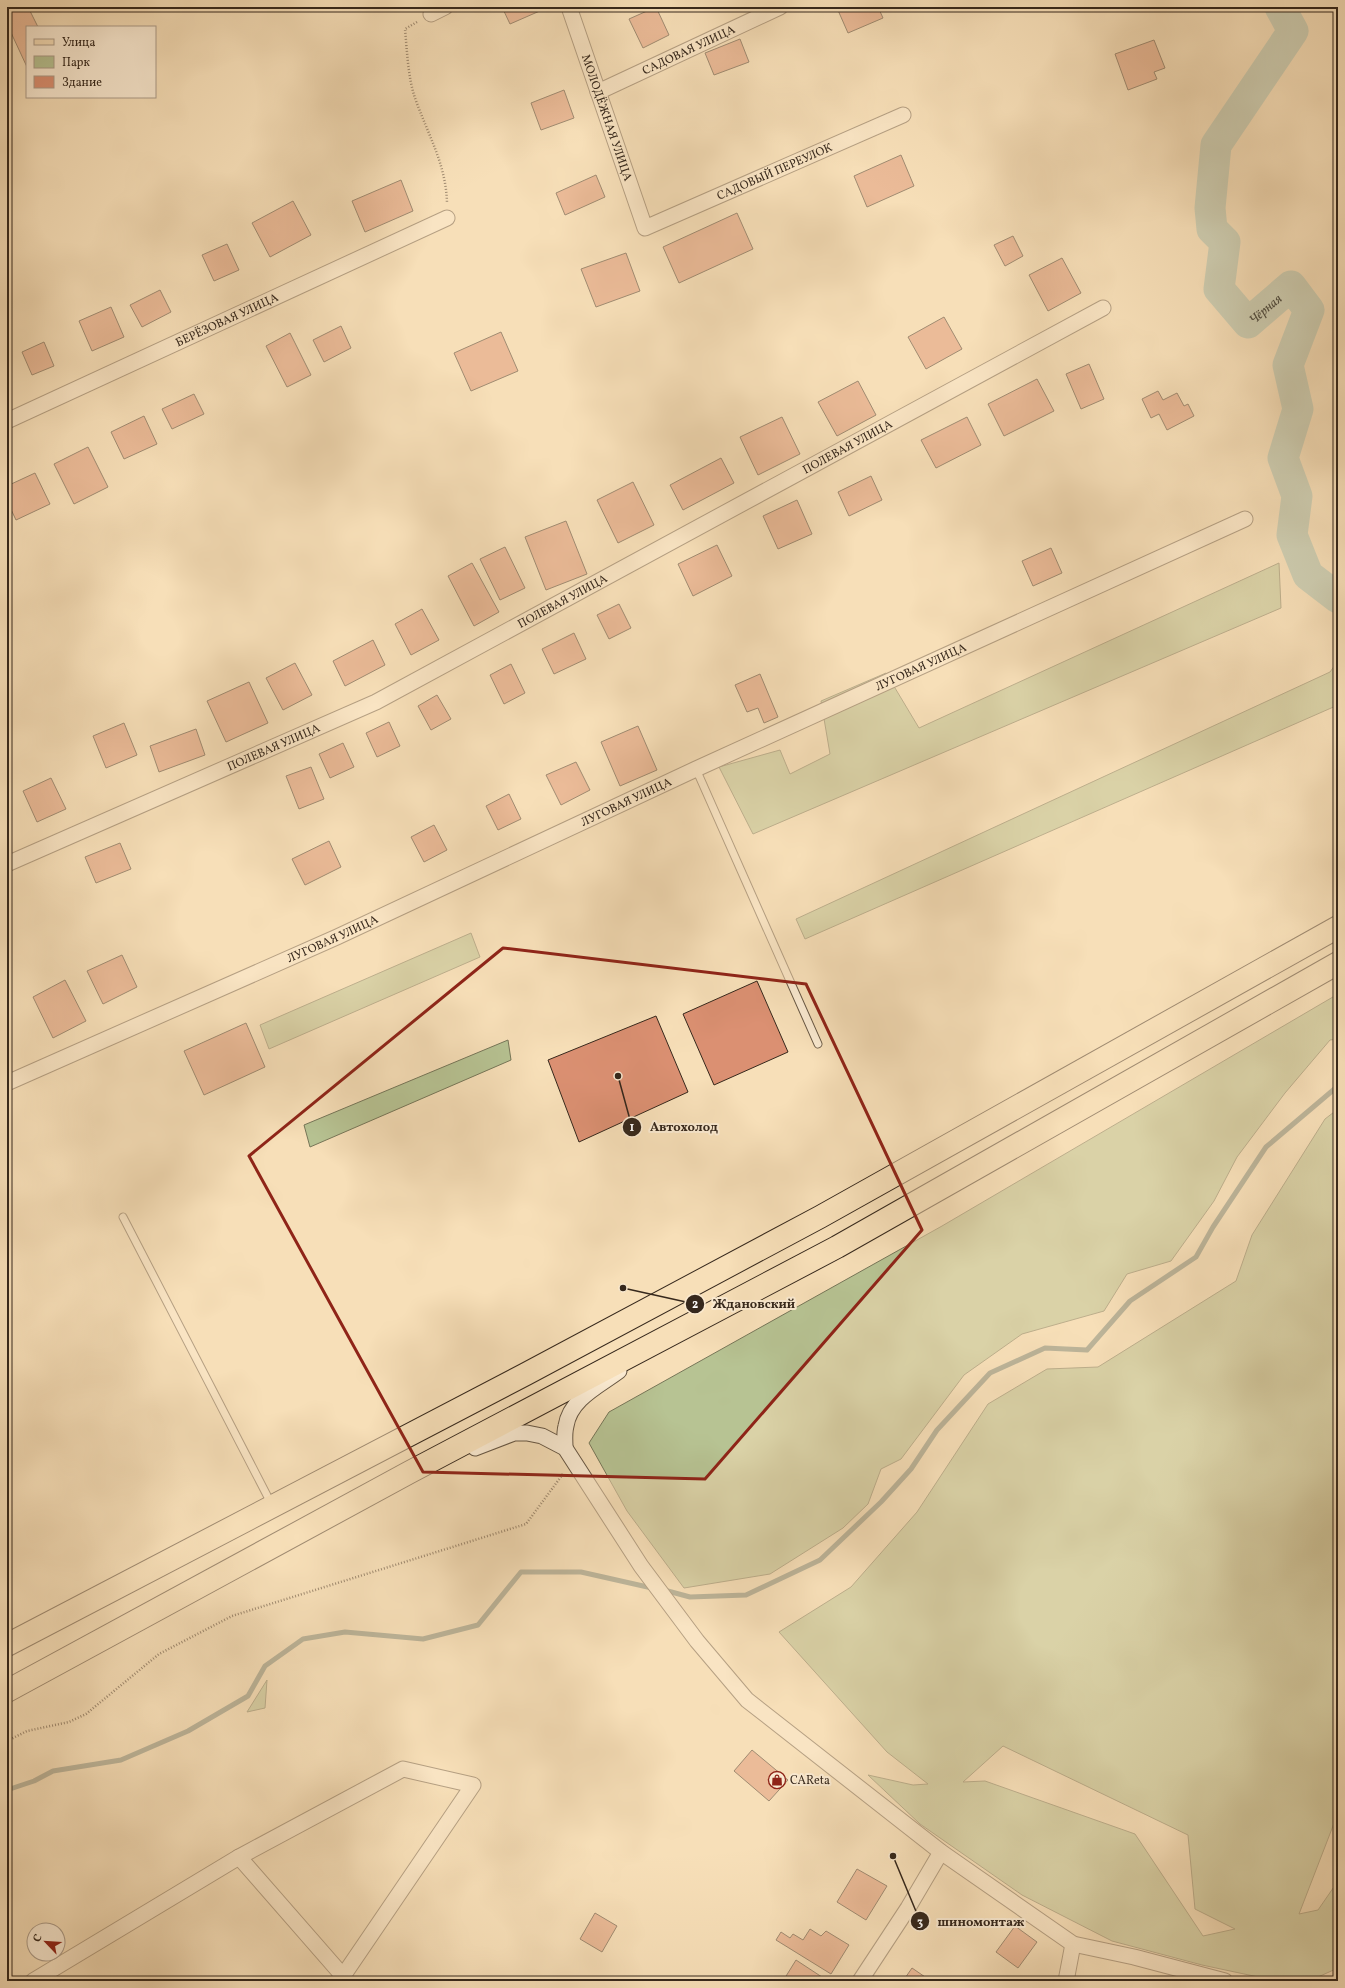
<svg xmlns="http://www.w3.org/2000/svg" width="1345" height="1988" viewBox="0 0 1345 1988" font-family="Vollkorn,serif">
<rect width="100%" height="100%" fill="#f7dfb8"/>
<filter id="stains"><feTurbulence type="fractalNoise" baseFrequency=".005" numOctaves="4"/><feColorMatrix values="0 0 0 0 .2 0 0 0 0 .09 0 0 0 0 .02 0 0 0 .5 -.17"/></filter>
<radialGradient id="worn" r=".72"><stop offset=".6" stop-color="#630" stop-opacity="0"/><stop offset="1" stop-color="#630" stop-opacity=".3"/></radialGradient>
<g fill="#b7c393" stroke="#767658" fill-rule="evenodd">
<path d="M1279,563L1281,608L753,834L719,767L780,750L790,774L830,754L821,701L886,673L919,728Z"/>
<path d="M1338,661V705L805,939L796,919L1330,672Z"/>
<path d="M471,933L480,957L269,1049L260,1025Z"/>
<path d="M1338,994V1039L1330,1040L1285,1093L1237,1157L1214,1201L1171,1261L1127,1274L1104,1311L1022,1334L964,1375L901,1459L881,1469L868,1504L843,1528L770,1574L684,1588L627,1511L589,1443L609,1412L942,1226Z"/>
<path d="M508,1040L511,1060L310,1147L304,1125Z"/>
<path d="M1338,1109V1813L1299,1914L1318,1910L1338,1881V1968L1309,1981H1277L1202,1965L1112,1941L1022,1895L920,1824L868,1775L913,1785L928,1784L887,1752L779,1632L851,1587L917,1512L988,1404L1047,1369L1098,1367L1236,1281L1252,1235L1325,1119ZM1003,1746L1188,1835L1195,1909L1235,1929L1203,1936L1135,1834L985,1781L963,1782Z"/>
<path d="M267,1680L265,1708L247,1712Z"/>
</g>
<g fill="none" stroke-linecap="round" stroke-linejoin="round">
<g stroke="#748174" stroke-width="5">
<path d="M664,1590L690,1597L746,1595L820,1560L881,1502L911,1469L937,1430L990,1373L1045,1348L1087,1350L1130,1301L1196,1257L1213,1227L1266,1147L1338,1086"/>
<path d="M7,1790L34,1781L53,1771L121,1760L188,1731L248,1696L265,1666L303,1639L345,1632L423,1639L478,1625L521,1572H581L652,1588"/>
</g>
<path stroke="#9dbdae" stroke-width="31" id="s1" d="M1280,7L1293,31L1216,145L1210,208L1212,229L1225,242L1219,289L1248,323L1291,286L1309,310L1288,365L1298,409L1283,458L1297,496L1292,535L1308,575L1338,598"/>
</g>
<g fill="#db9072" stroke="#36281c">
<path d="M7,7H28L38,27H27V67L7,24Z"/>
<path d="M502,7H541L542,10L510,24Z"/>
<path d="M656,7L669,35L643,48L629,19Z"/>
<path d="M839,7H878L883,18L848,33L837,8Z"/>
<path d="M740,39L749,62L714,75L705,53Z"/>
<path d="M1154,40L1165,68L1154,72L1157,79L1128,90L1115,54Z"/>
<path d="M564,90L574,118L541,130L531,103Z"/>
<path d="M901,155L914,186L867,207L854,176Z"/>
<path d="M596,175L605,197L565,215L556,193Z"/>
<path d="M401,180L413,211L365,232L352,201Z"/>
<path d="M293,201L311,235L270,257L252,223Z"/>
<path d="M737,213L753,249L679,283L663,247Z"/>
<path d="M1013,236L1023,256L1005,266L994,245Z"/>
<path d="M227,244L239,270L214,281L202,255Z"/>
<path d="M626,253L640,291L596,307L581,269Z"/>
<path d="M1062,258L1081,293L1048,311L1029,275Z"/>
<path d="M160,290L171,312L142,327L130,305Z"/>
<path d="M111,307L124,337L92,351L79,321Z"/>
<path d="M944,317L962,349L926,369L908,337Z"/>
<path d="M341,326L351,348L324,362L313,340Z"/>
<path d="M501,332L518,371L471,391L454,353Z"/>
<path d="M290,333L311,375L287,387L266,346Z"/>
<path d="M44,342L54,366L32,375L22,352Z"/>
<path d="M1089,364L1104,399L1081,409L1066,374Z"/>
<path d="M1037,379L1054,411L1004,436L988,404Z"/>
<path d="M858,381L876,415L837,436L818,402Z"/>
<path d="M1158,391L1163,400L1177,393L1184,406L1188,404L1194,416L1167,430L1159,414L1151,418L1142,399Z"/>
<path d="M194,394L204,414L172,429L162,409Z"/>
<path d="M144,416L157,444L124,459L111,432Z"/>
<path d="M782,417L800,454L758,475L740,437Z"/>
<path d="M967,417L981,445L936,468L921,440Z"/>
<path d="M88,447L108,487L74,504L54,464Z"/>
<path d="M721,458L734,483L683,510L670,485Z"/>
<path d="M35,473L50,504L16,520L7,501V486Z"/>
<path d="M871,476L882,500L849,516L838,492Z"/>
<path d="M633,482L654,525L618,543L597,500Z"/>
<path d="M797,500L812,534L778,549L763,516Z"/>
<path d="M566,521L587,574L546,590L525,537Z"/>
<path d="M717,545L732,576L693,596L678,564Z"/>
<path d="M505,547L525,588L500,600L480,559Z"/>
<path d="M1051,548L1062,573L1033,586L1022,561Z"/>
<path d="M472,563L499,612L474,626L448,576Z"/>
<path d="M619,604L631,628L609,639L597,615Z"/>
<path d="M422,609L439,640L411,655L395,624Z"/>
<path d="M574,633L586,659L554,674L542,649Z"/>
<path d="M373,640L385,665L345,686L333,661Z"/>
<path d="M295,663L312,695L283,710L266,678Z"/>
<path d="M511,664L525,693L504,704L490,675Z"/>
<path d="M760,674L778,717L764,723L758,708L747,712L735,685Z"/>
<path d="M249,682L268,723L226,742L207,701Z"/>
<path d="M437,695L451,719L431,730L418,706Z"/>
<path d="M389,722L400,746L377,757L366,733Z"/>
<path d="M124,723L137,755L106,768L93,736Z"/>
<path d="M638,726L657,770L620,786L601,742Z"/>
<path d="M196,729L205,755L159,772L150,746Z"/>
<path d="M343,743L354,767L330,778L319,754Z"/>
<path d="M576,762L590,790L561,805L546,775Z"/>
<path d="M311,767L324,799L299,809L286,776Z"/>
<path d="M51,778L66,809L37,822L23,791Z"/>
<path d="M509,794L521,819L498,830L486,806Z"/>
<path d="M434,825L447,850L424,862L411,837Z"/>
<path d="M329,841L341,867L305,885L292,859Z"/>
<path d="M120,843L131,869L96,883L85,857Z"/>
<path d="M122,955L137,987L103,1004L87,971Z"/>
<path d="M65,980L86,1021L53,1038L33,997Z"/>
<path d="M757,981L788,1052L714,1085L683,1014Z"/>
<path d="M656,1016L688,1092L579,1142L548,1060Z"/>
<path d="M246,1023L265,1067L204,1095L184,1051Z"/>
<path d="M752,1750L788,1780L769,1801L734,1771Z"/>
<path d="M857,1869L887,1886L866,1920L837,1902Z"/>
<path d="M595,1913L617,1926L602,1952L580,1939Z"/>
<path d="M1015,1926L1037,1942L1018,1968L996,1952Z"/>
<path d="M810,1929L821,1936L826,1931L849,1945L831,1974L776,1940L781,1932L790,1938L793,1934L803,1940Z"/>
<path d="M796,1960L828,1981H783Z"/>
<path d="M912,1968L931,1981H903Z"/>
</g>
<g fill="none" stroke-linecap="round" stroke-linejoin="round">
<g stroke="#665643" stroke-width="9">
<g id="lane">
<path d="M696,769L818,1044"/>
<path d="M123,1217L272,1505"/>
</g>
</g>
<g stroke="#665643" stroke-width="17">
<g id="street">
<path id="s2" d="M569,7L645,228L903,115"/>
<path d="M431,14L445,7"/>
<path id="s3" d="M598,92L780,7"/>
<path id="s4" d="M7,421L447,218"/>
<path id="s5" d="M7,864L376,702L1103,308"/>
<path id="s6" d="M7,1083L337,937L696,769L1245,519"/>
<path d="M475,1448L514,1433H527L542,1436L565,1448L641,1566L697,1641L747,1700L941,1852L1073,1944L1134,1957L1225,1981"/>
<path d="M565,1448C565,1441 564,1433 566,1426C570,1399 599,1386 619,1371"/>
<path d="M239,1857L343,1976"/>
<path d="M33,1981L239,1857L403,1769L473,1785L343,1976L338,1981"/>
<path d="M860,1981L908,1908L941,1852"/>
<path d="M1066,1981L1073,1944"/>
</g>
</g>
<g stroke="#36281c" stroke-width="24">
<g id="primary">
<path d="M7,1645L526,1374L820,1217L1338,927"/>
<path d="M7,1691L410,1472L837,1247L1338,963"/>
</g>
</g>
<g stroke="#36281c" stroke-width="2.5" stroke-dasharray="1 2" stroke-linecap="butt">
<path d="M417,22L405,29C407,50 408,78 415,98C428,135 446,164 447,203"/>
<path d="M7,1741L27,1731L69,1722L86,1714L159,1654L232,1616L526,1524L563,1474"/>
</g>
<use href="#lane" stroke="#faead1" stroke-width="7"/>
<use href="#street" stroke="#faead1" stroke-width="15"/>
<use href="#primary" stroke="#f7dfb8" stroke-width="22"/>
</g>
<path d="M0 0H1345V1988H0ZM503,948L806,984L922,1230L705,1479L423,1472L249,1156Z" fill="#f7dfb8" fill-opacity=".55" fill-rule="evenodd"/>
<path fill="none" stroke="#8f2418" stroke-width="3" stroke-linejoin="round" d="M503,948L806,984L922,1230L705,1479L423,1472L249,1156Z"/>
<defs>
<g id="shop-ring" transform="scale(0.9)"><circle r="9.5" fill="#faead1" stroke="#8f2418" stroke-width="1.5"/><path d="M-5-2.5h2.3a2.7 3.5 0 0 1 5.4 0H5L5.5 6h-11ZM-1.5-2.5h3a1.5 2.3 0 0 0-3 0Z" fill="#8f2418"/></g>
</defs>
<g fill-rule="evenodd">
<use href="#shop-ring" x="777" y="1780"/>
</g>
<g text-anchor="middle" stroke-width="4" stroke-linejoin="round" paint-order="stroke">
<g font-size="12" fill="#36281c" stroke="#faead1">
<text dy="4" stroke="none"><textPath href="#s3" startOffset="100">САДОВАЯ УЛИЦА</textPath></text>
<text dy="4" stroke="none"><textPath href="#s2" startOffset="117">МОЛОДЁЖНАЯ УЛИЦА</textPath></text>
<text dy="4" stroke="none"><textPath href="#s2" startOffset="375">САДОВЫЙ ПЕРЕУЛОК</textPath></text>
<text dy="4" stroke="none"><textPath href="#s4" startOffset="242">БЕРЁЗОВАЯ УЛИЦА</textPath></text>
<text dy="4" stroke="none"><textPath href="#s5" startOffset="939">ПОЛЕВАЯ УЛИЦА</textPath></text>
<text dy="4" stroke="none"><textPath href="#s5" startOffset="615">ПОЛЕВАЯ УЛИЦА</textPath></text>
<text dy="4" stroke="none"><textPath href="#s6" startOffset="1004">ЛУГОВАЯ УЛИЦА</textPath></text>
<text dy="4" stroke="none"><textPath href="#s5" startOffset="291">ПОЛЕВАЯ УЛИЦА</textPath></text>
<text dy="4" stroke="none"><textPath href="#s6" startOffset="680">ЛУГОВАЯ УЛИЦА</textPath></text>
<text dy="4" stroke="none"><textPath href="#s6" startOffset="356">ЛУГОВАЯ УЛИЦА</textPath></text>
</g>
<g font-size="12" fill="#36281c" stroke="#faead1" text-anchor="start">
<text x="790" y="1784">CAReta</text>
</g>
<g font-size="13" font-style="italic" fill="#504d40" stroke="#faead1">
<text dy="5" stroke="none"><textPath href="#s1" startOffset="382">Чёрная</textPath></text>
</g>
</g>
<path fill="none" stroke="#36281c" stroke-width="1.5" d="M618 1076L632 1127M623 1288L695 1304M893 1856L920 1921"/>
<g fill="#36281c" stroke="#faead1" stroke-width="1.5">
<circle cx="618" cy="1076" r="4"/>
<circle cx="623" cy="1288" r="4"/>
<circle cx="893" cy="1856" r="4"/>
<circle cx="632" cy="1127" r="10"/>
<circle cx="695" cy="1304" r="10"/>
<circle cx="920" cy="1921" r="10"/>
</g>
<g font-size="12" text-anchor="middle" font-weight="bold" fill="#fff">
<text x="632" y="1131">1</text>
<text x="695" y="1308">2</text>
<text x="920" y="1926">3</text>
</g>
<g font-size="13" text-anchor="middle" font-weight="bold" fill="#36281c" stroke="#faead1" stroke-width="4" stroke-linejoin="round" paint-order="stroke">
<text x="684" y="1131">Автохолод</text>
<text x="754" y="1308">Ждановский</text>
<text x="981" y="1926">шиномонтаж</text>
</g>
<rect width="1345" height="1988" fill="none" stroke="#f7dfb8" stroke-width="24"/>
<rect x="8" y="8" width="1329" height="1972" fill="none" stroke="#36281c" stroke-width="2"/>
<rect x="12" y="12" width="1321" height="1964" fill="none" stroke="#36281c"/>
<rect x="26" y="26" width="130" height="72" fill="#faead1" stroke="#ac9c89"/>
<rect x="34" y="39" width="20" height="6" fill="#f7dfb8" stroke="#ac9c89"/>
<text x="62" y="46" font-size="12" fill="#36281c">Улица</text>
<rect x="34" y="56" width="20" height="12" fill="#b7c393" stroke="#ac9c89"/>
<text x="62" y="66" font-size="12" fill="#36281c">Парк</text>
<rect x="34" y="76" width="20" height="12" fill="#db9072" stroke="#ac9c89"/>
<text x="62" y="86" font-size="12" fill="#36281c">Здание</text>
<g transform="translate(46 1942) rotate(295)"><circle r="19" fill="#faead1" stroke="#ac9c89"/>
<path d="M0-3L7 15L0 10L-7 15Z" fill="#8f2418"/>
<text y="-6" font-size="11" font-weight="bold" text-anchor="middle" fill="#36281c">С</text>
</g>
<rect width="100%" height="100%" filter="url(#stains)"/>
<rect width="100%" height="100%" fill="url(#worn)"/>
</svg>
